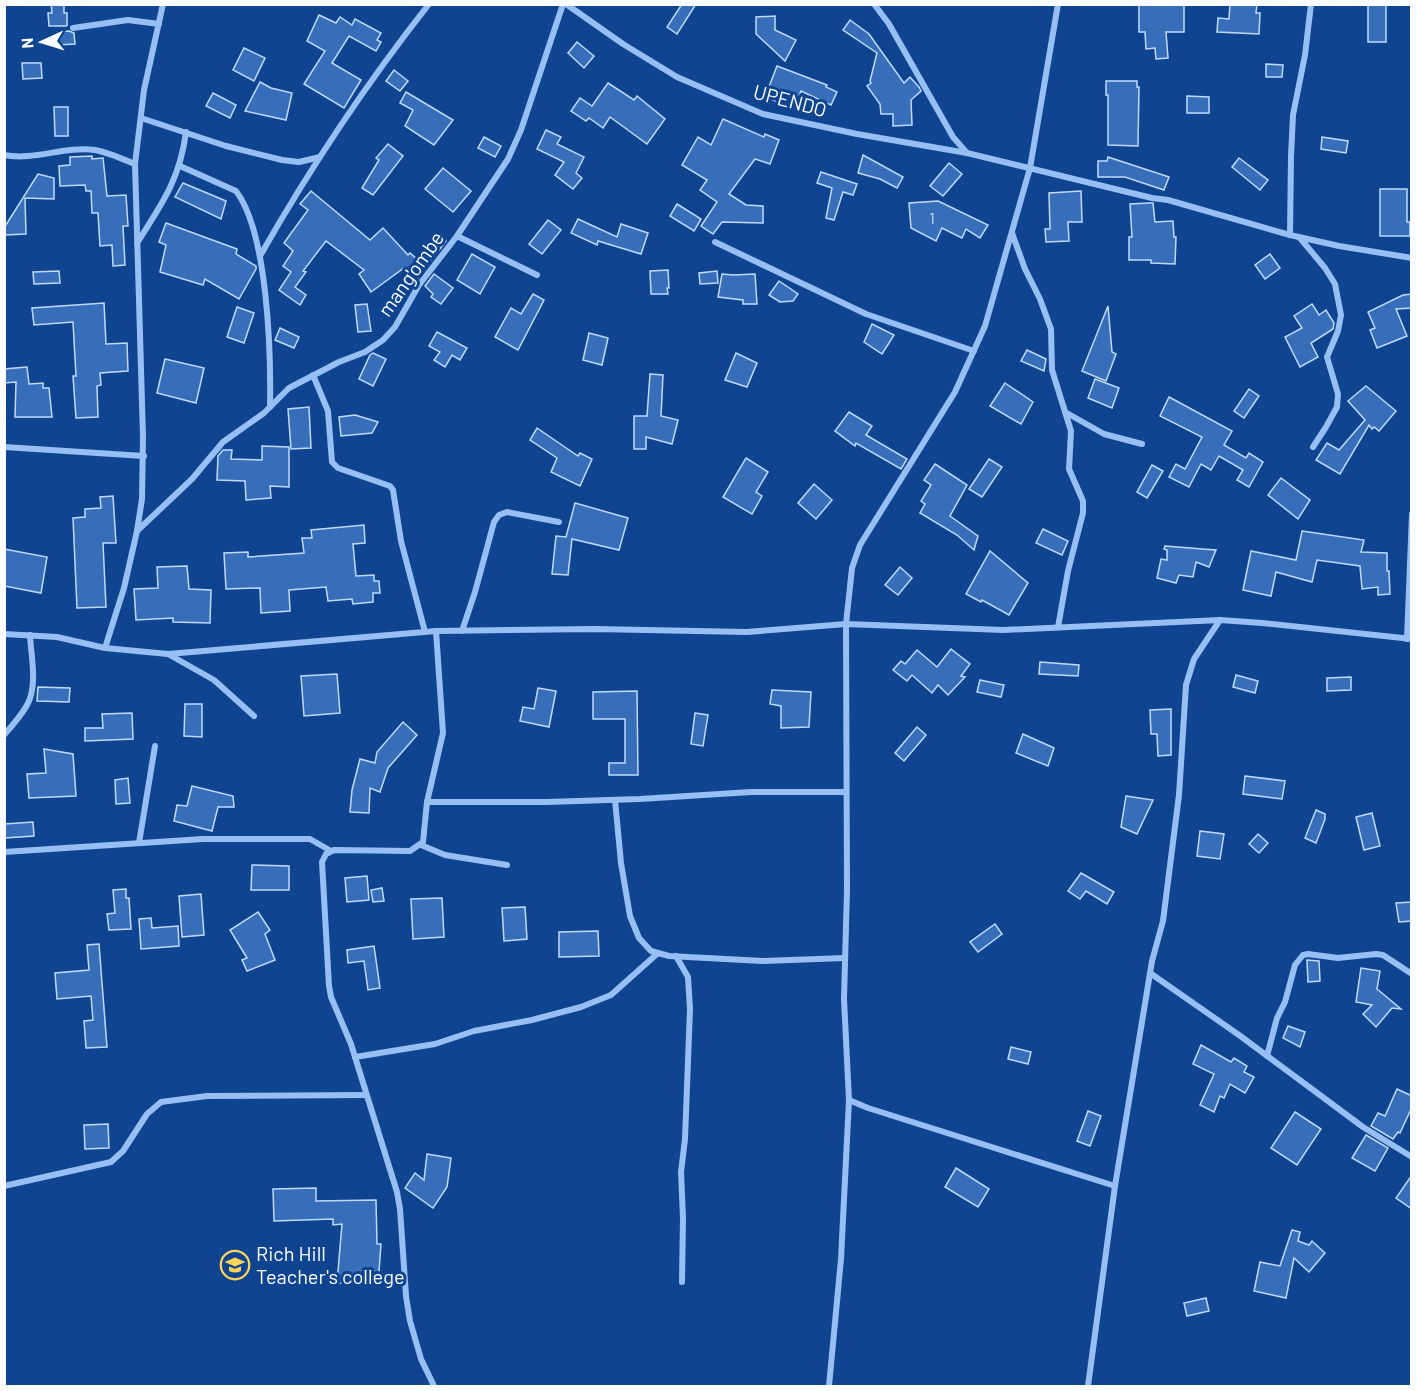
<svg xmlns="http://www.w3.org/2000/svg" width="1416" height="1391" viewBox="0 0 1416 1391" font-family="Barlow,sans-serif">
<rect width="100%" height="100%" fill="#0f4490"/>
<g fill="#376eb9" stroke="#c0dafe" stroke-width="1.5">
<path d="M51,4H64V13H67V26H49L48,13H52Z"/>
<path d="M682,4H696L677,34L667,27Z"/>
<path d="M1139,4H1184V32H1166L1168,58L1156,59L1155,48L1146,49L1145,32H1139Z"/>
<path d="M1230,4H1257L1256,13H1260L1259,34L1217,32L1218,18L1229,19Z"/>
<rect x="1368" y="4" width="18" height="38"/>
<path d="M319,15L336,23L340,17L352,25L355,19L381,33L377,40L381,42L376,51L349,36L332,63L361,80L344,108L304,84L325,51L307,41Z"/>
<path d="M775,16V30L796,40L785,61L756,34V17Z"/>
<path d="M850,20L869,34L904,83L910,77L919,87L921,91L911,100L912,125L893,126V114H881L880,104L867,86L871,83L870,81L877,53L843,30Z"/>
<path d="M69,31L74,33L75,44L58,45L57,32Z"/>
<path d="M577,42L594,56L584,68L568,53Z"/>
<path d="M244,48L265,58L254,81L233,70Z"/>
<path d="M22,63H41L42,78L23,79Z"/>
<path d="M1266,64L1283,65L1282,77H1266Z"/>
<path d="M777,66L827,85L826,87L837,92L831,105L801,91L794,108L765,97Z"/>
<path d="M394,70L408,81L400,91L386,81Z"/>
<path d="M1106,81H1137V87H1139L1138,146L1108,145V95H1106Z"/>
<path d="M260,82L271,88L292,93L286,120L245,111Z"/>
<path d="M608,83L634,100L637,96L665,119L647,144L610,117L603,128L589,118L586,121L571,111L580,98L592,106Z"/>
<path d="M406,92L453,120L434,145L405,126L413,110L400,103Z"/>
<path d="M213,93L236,105L230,118L206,106Z"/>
<path d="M1187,96L1209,97V113H1187Z"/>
<path d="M54,107H68V136H55Z"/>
<path d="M723,119L764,137L765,134L779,140L770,164L755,159L729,194L746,205L763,206V223L722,222L713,234L701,226L717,202L700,190L707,180L682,165L698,137L711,145Z"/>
<path d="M546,130L561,137L557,144L584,157L576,173L582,178L573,189L555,175L564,162L537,149Z"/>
<path d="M484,137L501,146L495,157L478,148Z"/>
<path d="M1322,137L1348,141L1346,153L1321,149Z"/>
<path d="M388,144L403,156L373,195L362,188L379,160L376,158Z"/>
<path d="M863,155L903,177L897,188L880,179L858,173Z"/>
<path d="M92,156V159L103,158L107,196L126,195L128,226H123L125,265L113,266L112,245L100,246L98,213H92L91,191H86L85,185L60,186L59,166L70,165V157Z"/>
<path d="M1108,157L1169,177L1164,190L1125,177H1098V161H1107Z"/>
<path d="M1239,158L1268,180L1260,190L1232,167Z"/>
<path d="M949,163L962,174L943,196L930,186Z"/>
<path d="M443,168L471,191L453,212L425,189Z"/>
<path d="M821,172L857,184L853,195L843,192L834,220L826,218L832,188L817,183Z"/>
<path d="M38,174L54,178V199L25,198L26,234L4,235V228Z"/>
<path d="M183,183L226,201L221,219L175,197Z"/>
<path d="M1380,189H1407V222H1410V236H1380Z"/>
<path d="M311,191L370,240L383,228L408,255L410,253L418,260L441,236L446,241L417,279L404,268L371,292L359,274L364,270L326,241L303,271L306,272L295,287L306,295L300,305L279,290L291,272L283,266L293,251L284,243L308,210L300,204Z"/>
<path d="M1081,191L1082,222H1068L1069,241L1046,242L1045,229H1050L1049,193Z"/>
<path d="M938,201L988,225L980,238L966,229L962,238L942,228L936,241L911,228L909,203Z"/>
<path d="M1149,203H1153L1155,222L1173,221L1174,237H1176L1175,264L1151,263V260H1129V237H1132L1130,204Z"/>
<path d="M677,204L701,219L694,231L670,216Z"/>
<path d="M578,219L617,237L621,224L648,233L641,254L598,241L597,245L571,233Z"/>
<path d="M548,220L561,230L542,254L529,244Z"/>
<path d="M166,223L237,249L236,254L256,266V269L239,299L205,279L203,285L160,272L166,245L159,242Z"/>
<path d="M472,254L495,267L480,294L457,280Z"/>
<path d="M1270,254L1280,268L1265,279L1255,265Z"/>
<path d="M668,270L669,288H667L668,294H651L650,271Z"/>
<path d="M59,271L60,283L34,284L33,272Z"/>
<path d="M717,271L718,283L700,284L699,273Z"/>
<path d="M434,274L453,288L441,304L431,297L433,294L425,286Z"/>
<path d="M722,274L733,275L755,274L757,304H743V300L718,297Z"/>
<path d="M779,281L798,294L793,301L780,302L769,295Z"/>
<path d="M533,294L544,300L518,350L495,337L511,308L521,314Z"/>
<path d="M1412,294V308L1396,309L1407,336L1377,348L1370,330L1375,328L1368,312L1403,295Z"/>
<path d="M104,303L106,344L127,343L128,371L100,373L101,385L97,386L98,417L76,418L73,376H76L73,322L34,325L32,308Z"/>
<path d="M367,304L371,331L358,332L355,305Z"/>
<path d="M1312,304L1319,315L1326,310L1334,323L1333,329L1311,343L1318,357L1300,367L1285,337L1302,328L1294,316Z"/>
<path d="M1108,306L1112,352L1116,354L1106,381L1082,371Z"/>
<path d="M237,307L254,313L244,343L227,337Z"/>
<path d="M872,324L894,335L882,354L864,342Z"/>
<path d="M280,328L299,337L294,348L275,340Z"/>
<path d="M437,332L467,348L460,360L452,355L445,367L434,360L440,352L429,346Z"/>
<path d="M589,333L608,338L602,365L583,360Z"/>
<path d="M1027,350L1046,359L1044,371L1021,361Z"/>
<path d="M373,353L386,359L373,386L359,379L370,355Z"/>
<path d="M736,353L757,363L747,387L725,380Z"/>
<path d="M165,359L204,368L196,403L157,393Z"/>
<path d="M27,367L29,384L43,383V388H49L52,417H15L16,382L4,383V369Z"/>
<path d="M650,374L663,375L661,416L678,420L672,444L646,437V449H634V416H647Z"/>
<path d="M1095,379L1119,388L1112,408L1088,398Z"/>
<path d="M1005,383L1033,402L1021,424L990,406Z"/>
<path d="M1366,386L1396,411L1379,431L1374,427L1372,429L1369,425L1340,474L1316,460L1327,443L1339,450L1365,420L1348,401Z"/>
<path d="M1249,389L1259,396L1244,418L1234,411Z"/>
<path d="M1169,397L1232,431L1224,445L1246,458L1249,453L1263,462L1249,487L1237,480L1243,470L1219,456L1211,470L1201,464L1189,487L1169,477L1176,464L1185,469L1202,437L1160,416Z"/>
<path d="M309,407L311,448L291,449L288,409Z"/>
<path d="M849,412L872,426L866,435L907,459L901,469L856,443L855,446L835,431Z"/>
<path d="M355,415L378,422L372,433L341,436L339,417Z"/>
<path d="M537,428L578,456L580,453L592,459L580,486L551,472L557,458L530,440Z"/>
<path d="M262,446L289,447V487L270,486L271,498L246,500L245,481L217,480L218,456L223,450H232L231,459L262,460Z"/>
<path d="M746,458L768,472L756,492L762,496L752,514L723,497Z"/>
<path d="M989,459L1002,467L982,497L969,489Z"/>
<path d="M935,464L967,485L950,516L978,536L974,550L957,535L920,513L925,504L921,501L931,485L924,480Z"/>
<path d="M1152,465L1163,471L1147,498L1137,492Z"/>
<path d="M1281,478L1310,500L1298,519L1268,495Z"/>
<path d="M814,484L832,500L816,519L798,503Z"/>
<path d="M113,496L116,543H103L106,607L77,608L73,518L85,517V509L101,508L100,497Z"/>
<path d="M575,503L628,518L619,550L572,539L568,575L552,574L556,536L566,537Z"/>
<path d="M364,525L365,543L353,544L356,576L374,575V581H379L380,593H373V602L353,604L352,599L328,601L326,587L289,590L290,611L261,613L260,588L226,589L224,553L248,552V557L304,553L302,538H312L311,530Z"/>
<path d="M1043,529L1068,541L1062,555L1036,543Z"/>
<path d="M1302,531L1364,540L1361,552L1387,553V571H1389L1390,594L1378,595V587L1362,589L1360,566L1317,560L1312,582L1276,572L1271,596L1243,590L1251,551L1296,560Z"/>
<path d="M1165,546L1203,549L1216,550L1209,567L1196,562L1193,577L1179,575L1176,583L1157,578L1161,559L1167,560V550L1164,549Z"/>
<path d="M4,549L47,557L41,593L4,586Z"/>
<path d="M990,551L1028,583L1009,615L982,600L981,602L966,594Z"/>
<path d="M187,566L189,589L211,590L210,623L173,622V618L136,620L134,589L158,588L157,567Z"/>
<path d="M900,567L912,578L898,595L885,585Z"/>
<path d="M951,649L970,664L961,676L965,677L948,695L938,685L932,693L912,675L907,681L893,670L901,661L905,664L917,650L937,667Z"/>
<path d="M1040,662L1079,665L1078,676L1039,674Z"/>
<path d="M337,674L340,713L304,716L301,676Z"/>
<path d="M1236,675L1258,681L1255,693L1233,687Z"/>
<path d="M1351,677V690L1327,691V678Z"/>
<path d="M980,680L1004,685L1001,697L977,692Z"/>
<path d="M38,687L70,688L69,702L37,701Z"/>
<path d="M538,688L556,691L549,727L520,721L523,707L534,709Z"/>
<path d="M772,690L811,692L809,727L781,728V706L770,704Z"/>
<path d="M637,691L638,775H609V763H625V719H593V692Z"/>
<path d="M185,704H202V737L184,736Z"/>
<path d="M1171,709V755L1158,756L1157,734H1151L1150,710Z"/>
<path d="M132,713L133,739L85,741V728H103L102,714Z"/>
<path d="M695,713L708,715L703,746L691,744Z"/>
<path d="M403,722L417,735L388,768L380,792L370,788L369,813L350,812L352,790L360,759L375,763L377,752Z"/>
<path d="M917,727L926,735L904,761L895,753Z"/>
<path d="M1023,734L1054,748L1048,766L1016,753Z"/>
<path d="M44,749L73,754L76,796L29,798L27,774L46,773Z"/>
<path d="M1245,776L1285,781L1282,799L1243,794Z"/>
<path d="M128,778L130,803L116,804L115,780Z"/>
<path d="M192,786L233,796L234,807H218L212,831L174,821L177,805L187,806Z"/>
<path d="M1126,796L1153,800L1137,834L1121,827Z"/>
<path d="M1316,810L1325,814V819L1316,843L1305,838Z"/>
<path d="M1372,813L1380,846L1364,850L1356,817Z"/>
<path d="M33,822L34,836L5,838L4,824Z"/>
<path d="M1200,831L1224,834L1220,859L1197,856Z"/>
<path d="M1258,834L1268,843L1259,853L1249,844Z"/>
<path d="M252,865L289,866V890H251Z"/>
<path d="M1081,873L1114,892L1107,904L1086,891L1080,899L1068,891Z"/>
<path d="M367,876L369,900L347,902L345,878Z"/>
<path d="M382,888L384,901L373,902L371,890Z"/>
<path d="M126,889V898H129L131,929L109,930L107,914L115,913L113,890Z"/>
<path d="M201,894L204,935L182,937L179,896Z"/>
<path d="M442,898L444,937L413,939L411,899Z"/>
<path d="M1412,902V921L1399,922L1396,903Z"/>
<path d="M525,907L527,939L504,941L502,908Z"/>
<path d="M258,912L270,930L265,934L275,960L247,971L242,960L247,958L230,930Z"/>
<path d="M151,918L152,928L178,926L179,946L141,949L139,919Z"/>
<path d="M995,924L1002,934L978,952L970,942Z"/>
<path d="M598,931L599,956L559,957V932Z"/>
<path d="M99,944L107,1047L86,1048L84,1021L93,1020L91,996L57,999L55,973L89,970L87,945Z"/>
<path d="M374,946L380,988L368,990L364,961L348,963L347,950Z"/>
<path d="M1307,960L1319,961L1320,981L1308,982Z"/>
<path d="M1361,968L1380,971L1377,989L1401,1009L1392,1008L1376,1027L1363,1014L1372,1005L1356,1002Z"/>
<path d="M1288,1026L1305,1032L1300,1047L1283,1038Z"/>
<path d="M1201,1045L1231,1062L1234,1058L1247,1066L1244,1072L1254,1077L1245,1093L1230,1084L1224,1098L1220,1096L1214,1112L1200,1105L1214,1074L1193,1064Z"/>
<path d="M1011,1047L1031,1052L1028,1064L1008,1059Z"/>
<path d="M1397,1089L1412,1096V1107L1400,1133L1398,1132L1393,1139L1371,1126L1378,1113L1385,1116Z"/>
<path d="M1088,1111L1101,1116L1090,1146L1077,1141Z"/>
<path d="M1295,1112L1321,1129L1297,1165L1271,1148Z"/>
<path d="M108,1124L109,1148L85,1149L84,1125Z"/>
<path d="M1366,1135L1388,1148L1375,1171L1352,1158Z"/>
<path d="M427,1154L451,1158L447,1187L433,1208L405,1188L415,1173L424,1180Z"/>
<path d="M956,1168L989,1189L978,1207L945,1187Z"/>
<path d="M1412,1175V1209L1396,1198Z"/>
<path d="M316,1188V1201L376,1200L377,1244H381L378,1285L337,1283L342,1224L333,1225V1219L274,1221L273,1189Z"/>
<path d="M1292,1230L1300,1232L1298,1241L1309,1245L1312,1241L1325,1253L1309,1272L1294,1258L1286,1298L1254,1291L1260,1262L1280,1266Z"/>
<path d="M1206,1298L1209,1311L1187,1316L1184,1303Z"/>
</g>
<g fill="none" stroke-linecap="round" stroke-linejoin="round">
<g stroke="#98bff4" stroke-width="6">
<path d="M566,4L623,44L677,77L763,114L857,134L967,153L1152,198L1168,200L1290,235L1339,246L1412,258"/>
<path d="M874,4L889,24L953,137L967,153"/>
<path d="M73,28L128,20L159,24"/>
<path d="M141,118L226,146L282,160L299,162L320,157"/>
<path d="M4,155C34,161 64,146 95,150C108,152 122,159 135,164"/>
<path d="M180,166L236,191C268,233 271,354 270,407"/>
<path d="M1012,233L1025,269L1040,299L1051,329L1052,370L1071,431L1069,469L1083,501V513L1068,571L1058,627"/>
<path d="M1290,235L1291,156L1293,115L1305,55L1311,4"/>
<path d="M457,236L537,275"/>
<path d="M1300,238L1325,268L1335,284L1341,315L1338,331L1327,357L1338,394L1337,407L1326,427L1313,447"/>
<path d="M715,242L866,314L974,351"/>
<path d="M137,243C162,204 180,179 186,132"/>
<path d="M260,256C310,168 366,84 429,4"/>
<path d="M313,375L328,411L332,462L338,468L390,486L393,490L401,541L425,632"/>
<path d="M1065,412L1104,434L1142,444"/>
<path d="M4,447L144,456"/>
<path d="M137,531L192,479L223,442L264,413L289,388L339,362L365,352L383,340L395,327L419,285L457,236L508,159L521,130L563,4"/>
<path d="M462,631L475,592L494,522L499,515L507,512L559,522"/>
<path d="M4,634L57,637L105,648L168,654L436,631L595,629L747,632L846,624L1003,630L1220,620L1262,623L1412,639"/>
<path d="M1407,639L1412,514"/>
<path d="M105,648L124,588L137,531L142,499L143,437L135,164L144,90L163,4"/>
<path d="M168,654L214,680L254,716"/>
<path d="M4,735C12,726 21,716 27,705C38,686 31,656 30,635"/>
<path d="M615,800L621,863L630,916L639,938L651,951L669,956L763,961L845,958"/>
<path d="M427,802H546L640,799L751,792H846"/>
<path d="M139,843L155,746"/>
<path d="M421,845L445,855L507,865"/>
<path d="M4,852L203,839H310L331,851"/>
<path d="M676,956L688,977L690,1009L685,1139L681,1172L683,1218L682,1282"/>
<path d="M1150,973L1239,1035L1363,1127L1412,1157"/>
<path d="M1267,1056L1277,1018L1285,1002L1295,965L1303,955L1308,954L1338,958L1376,954L1383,955L1412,974"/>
<path d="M355,1057L435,1044L474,1031L532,1020L581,1007L611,995L658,953"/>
<path d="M849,1100L868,1108L1115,1186"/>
<path d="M4,1186L111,1162L123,1151L147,1114L161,1102L207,1096L366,1095"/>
<path d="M434,1386L421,1359L410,1321L406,1296L400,1209L397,1192L351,1044L331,997L329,986L322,862L326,854L334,850L410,851L423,842L427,802L443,733L436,631"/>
<path d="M829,1386L841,1259L849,1100L844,999L847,890L846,624L852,568L860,545L955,392L985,326L1030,168L1058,4"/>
<path d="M1088,1386L1115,1186L1152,961L1163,921L1179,795L1186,685L1194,659L1220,620"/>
</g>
</g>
<defs>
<g id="university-ring" transform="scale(1.5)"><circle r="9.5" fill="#0f4490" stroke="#ffd45b" stroke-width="1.5"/><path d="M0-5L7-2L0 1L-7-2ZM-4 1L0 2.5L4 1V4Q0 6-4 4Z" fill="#ffd45b"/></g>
</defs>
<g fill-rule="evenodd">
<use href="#university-ring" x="235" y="1265"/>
</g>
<g text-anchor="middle" stroke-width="6" stroke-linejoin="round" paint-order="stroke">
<g font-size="16" fill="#cddbee">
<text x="932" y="224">1</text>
</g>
<g font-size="20" fill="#fff" stroke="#0f4490">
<text transform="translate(790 101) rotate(15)" y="7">UPENDO</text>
<text transform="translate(411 274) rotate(-55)" y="7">mang'ombe</text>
</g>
<g font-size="20" fill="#fff" stroke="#0f4490" text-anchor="start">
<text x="256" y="1261">Rich Hill<tspan x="256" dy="23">Teacher's college</tspan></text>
</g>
</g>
<rect width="1416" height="1391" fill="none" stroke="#ffffff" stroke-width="12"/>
<g transform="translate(42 42) rotate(266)" stroke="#0f4490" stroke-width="4.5" paint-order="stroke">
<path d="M0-4.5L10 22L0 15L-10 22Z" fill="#ffffff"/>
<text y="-9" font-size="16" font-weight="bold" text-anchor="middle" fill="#ffffff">N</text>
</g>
</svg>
